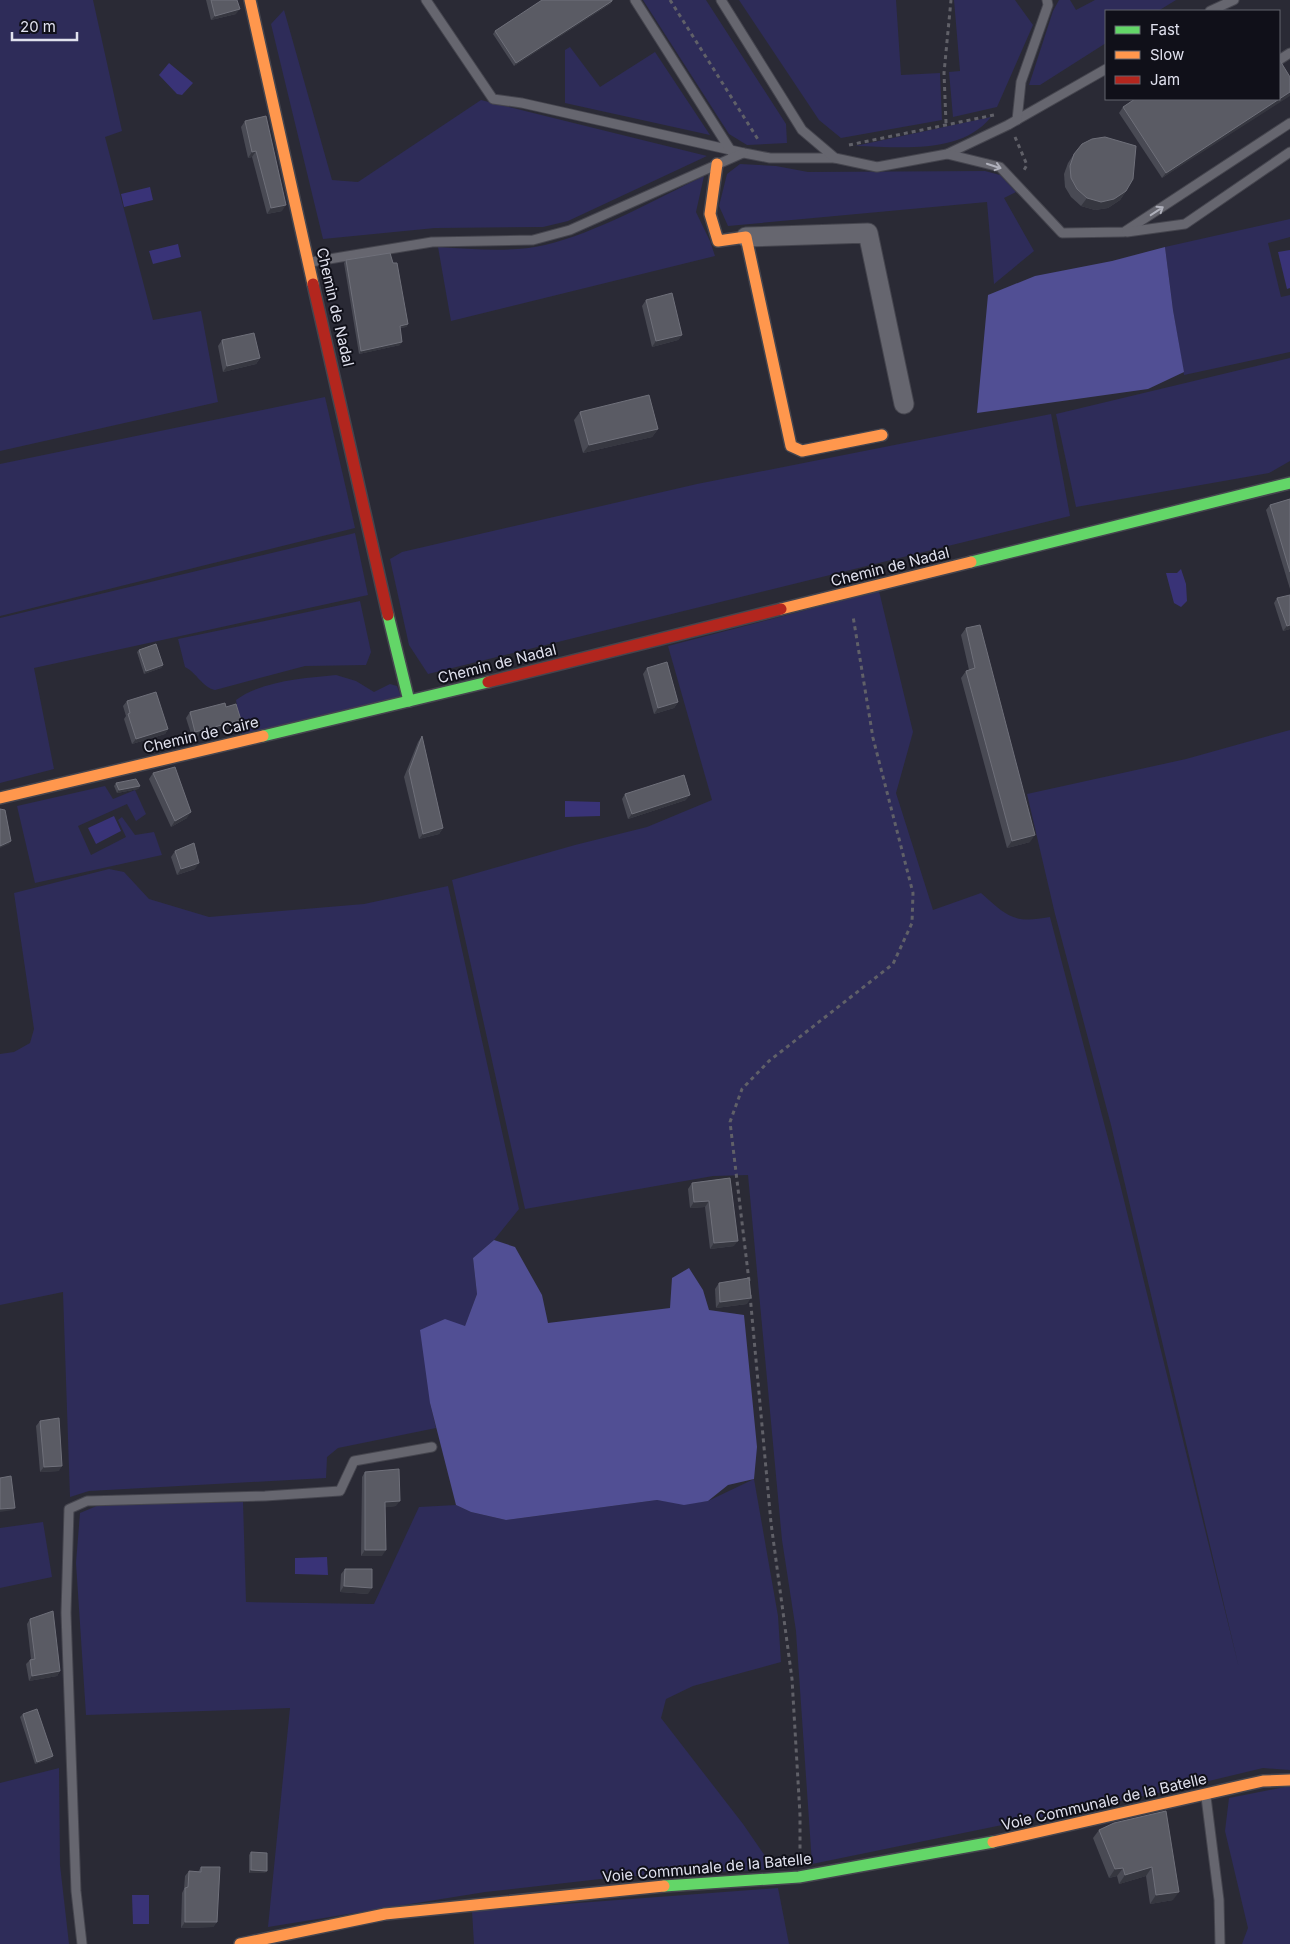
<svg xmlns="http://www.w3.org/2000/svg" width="1290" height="1944" viewBox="0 0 1290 1944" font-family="Inter,sans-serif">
<rect width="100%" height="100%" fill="#2a2a35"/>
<g fill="#2e2c59">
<path d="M0,0H93L122,131L105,137L153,320L201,311L218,402L0,451Z"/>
<path d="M643,0H706L786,124L787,143L747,145L729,134Z"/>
<path d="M739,0H896L901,75L940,73L942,120L841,138L819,120Z"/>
<path d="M954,0H1015L1033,25L997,107L953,117L949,72L960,71Z"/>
<path d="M1059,0H1070L1076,10L1095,0H1176L1158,11H1106V43L1040,85H1029L1053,11Z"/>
<path d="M284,10L332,180L358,182L481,100L707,156L568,221L543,227L435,228L323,239L271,24Z"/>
<path d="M570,47L600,87L655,52L710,135L565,103V50Z"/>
<path d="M991,117C961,155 899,147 855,146Z"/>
<path d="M740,164L776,166L808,172L985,171L1000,175L1016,192L1004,198L1034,251L994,284L987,202L728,226L719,206L727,174Z"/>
<path d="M704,176L696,212L710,241L715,256L451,321L438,247C473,249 511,253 545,245C596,233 656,199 704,176Z"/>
<path d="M1290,219V237L1268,243L1281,297L1290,295V352L1184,375L1173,310L1165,247Z"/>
<path d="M1290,358V461L1269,473L1076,507L1056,414Z"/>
<path d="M325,397L355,528L0,616V464Z"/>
<path d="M1051,414L1070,516L428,674L409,645L390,559L402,552L697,484Z"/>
<path d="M355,533L368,595L34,668L54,769L0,783V618Z"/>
<path d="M879,591L913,732L896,793L933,910L981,893C1007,916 1013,924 1050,917L1120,1184L1239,1668L1111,1125L1055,914L1027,794L1186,759L1290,730V1770L1263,1768L1163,1792L812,1864L796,1631L782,1540L748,1175L713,1176L525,1209L452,880L575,845L647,827L712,800L668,646Z"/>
<path d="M360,601L371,652L366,665L305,666L215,690C202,687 197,673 185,667L178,639Z"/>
<path d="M336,675L356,681L374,692L390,684L397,686L402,699L242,734L236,700C261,681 305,678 336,675Z"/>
<path d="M105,786L113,799L135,790L146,814L136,821L127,804L78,826L91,855L126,837L118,820L122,817L135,835L154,832L162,855L35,883L17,806Z"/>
<path d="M109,869L124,872L149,899L209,917L364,904L448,886L519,1209L494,1240L473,1258L477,1294L465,1326L430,1403L436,1428L338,1448L327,1457L326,1478L89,1491L70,1497L63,1292L0,1305V1054L14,1052L30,1043L34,1029L14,893Z"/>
<path d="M754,1479L778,1616L781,1662L693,1686L666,1699L661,1718L743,1824L774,1869L618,1877L485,1892L268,1927L290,1708L86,1715L76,1563L80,1513L99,1505L243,1502L246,1602L374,1604L419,1507L456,1505L471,1512L506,1520L657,1500L684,1504L708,1501Z"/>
<path d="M43,1522L52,1577L0,1588V1528Z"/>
<path d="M59,1768L60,1865L69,1944H0V1783Z"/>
<path d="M1290,1786V1944H1242L1248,1928L1225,1831L1229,1798Z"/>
<path d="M778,1888L789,1944H474L472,1911Z"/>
</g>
<g fill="#514f94">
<path d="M1165,247L1173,310L1184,372L1148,389L977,413L988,295L1035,276L1112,261Z"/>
<path d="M494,1240L515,1247L542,1295L548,1323L670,1308L672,1278L689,1268L703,1290L709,1310L744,1315L757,1447L754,1479L728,1485L708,1501L684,1505L657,1500L506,1520L471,1512L456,1505L430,1403L420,1330L445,1319L465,1326L477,1294L473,1258Z"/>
</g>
<g fill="#393377">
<path d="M169,63L193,83L182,95L177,94L159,75Z"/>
<path d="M150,187L153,200L124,207L121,194Z"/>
<path d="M178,244L181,257L153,264L149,251Z"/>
<path d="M1290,250V288L1287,289L1278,252Z"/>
<path d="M1181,569L1186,584L1187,601L1181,607L1174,603L1166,573H1177Z"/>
<path d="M565,801L600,802V816L565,817Z"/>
<path d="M114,816L121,831L96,844L88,828Z"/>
<path d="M327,1557L328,1575L295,1574V1558Z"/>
<path d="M132,1895H149V1924H133Z"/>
</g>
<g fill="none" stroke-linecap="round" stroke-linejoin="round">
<g stroke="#45454e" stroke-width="11">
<g id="lane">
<path d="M426,0L493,99L522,103L744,153L770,158H835"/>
<path d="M635,0L731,151"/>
<path d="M721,0L802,130L835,158L877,167L947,154L1008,125L1106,69"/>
<path d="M1210,11L1234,0"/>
<path d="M1279,60L1290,53"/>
<path d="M1017,120L1021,82L1048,5L1047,0"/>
<path d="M947,154L1000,167L1062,233L1124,232L1290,123"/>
<path d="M1127,232L1185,224L1290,152"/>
<path d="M311,262L432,242L533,240L570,230L743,153"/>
<path d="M1206,1797L1219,1900L1220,1944"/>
<path d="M82,1944L76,1891L66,1613L69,1509L87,1501L265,1496L340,1491L354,1461L432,1447"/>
</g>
</g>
<g stroke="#45454e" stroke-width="21">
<path id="street" d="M746,237L868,233L904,404"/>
</g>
<g stroke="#45454e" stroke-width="14">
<g id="fast">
<path d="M971,562L1290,483"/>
<path d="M388,615L409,701"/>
<path d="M263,736L488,682"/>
<path d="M664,1886L799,1877L993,1842"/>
</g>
</g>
<g stroke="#45454e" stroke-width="14">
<g id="slow">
<path d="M250,0L313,284"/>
<path d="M717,164L710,214L718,241L746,237L791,446L802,451L882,435"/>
<path d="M781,609L971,562"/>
<path d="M0,798L263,736"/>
<path d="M993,1842L1263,1781L1290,1780"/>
<path d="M240,1944L385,1914L664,1886"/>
</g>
</g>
<g stroke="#45454e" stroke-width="14">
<g id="jam">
<path d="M313,284L388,615"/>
<path d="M488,682L781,609"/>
</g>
</g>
<g stroke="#606068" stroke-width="3" stroke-dasharray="4 4" stroke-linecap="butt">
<path d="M670,0L759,141"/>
<path d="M946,123L944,73L951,0"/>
<path d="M1015,137L1027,165L1024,170"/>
<path d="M849,145L994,115"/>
<path d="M749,1281L730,1122L742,1089L769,1061L893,964L912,923L913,893L873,738L853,616"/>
<path d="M750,1295L771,1523L792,1679L800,1815V1854"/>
</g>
<use href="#lane" stroke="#66666f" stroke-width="9"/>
<use href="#street" stroke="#66666f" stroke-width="19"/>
<use href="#fast" stroke="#63d668" stroke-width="11"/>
<use href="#slow" stroke="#ff974d" stroke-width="11"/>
<use href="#jam" stroke="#b3261e" stroke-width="11"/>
</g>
<g fill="#494a54">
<path d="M206,0H237L236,14L211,20Z"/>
<path d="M612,1L610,4L514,66L493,34L495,31Z"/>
<path d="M1279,99L1162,178L1119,113L1123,107Z"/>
<path d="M245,121L282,211L267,214L252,157L248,158L241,127Z"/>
<path d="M1074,154L1126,191L1120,200L1108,208L1095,210L1081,206L1071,197L1065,187L1064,174L1068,163Z"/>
<path d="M346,260L408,324L406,327L400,328V345L359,354L344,263Z"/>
<path d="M646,300L682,335L678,340L652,347L642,306Z"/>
<path d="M222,340L260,358L256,364L223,372L218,346Z"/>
<path d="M580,412L658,429L652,437L583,453L574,420Z"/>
<path d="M1290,499V589L1266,510L1270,505Z"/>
<path d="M1277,598L1290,629L1283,631L1274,603Z"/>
<path d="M966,628L1030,842L1007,848L961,678L966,671L969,670L961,635Z"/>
<path d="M139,650L163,665L161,668L144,674L137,652Z"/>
<path d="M647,668L678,702L674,708L654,714L643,674Z"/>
<path d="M127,701L168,729L165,734L132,744L124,719L126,716L123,706Z"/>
<path d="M226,707L241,720L237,725L192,737L186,718L190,712Z"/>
<path d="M422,736L443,828L439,834L419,839L404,777L418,742Z"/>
<path d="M153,773L187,818L171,827L149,779Z"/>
<path d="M116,783L140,786L138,789L117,793L114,786Z"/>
<path d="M625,794L686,800L628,819L622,799Z"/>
<path d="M175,851L195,869L177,875L171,857Z"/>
<path d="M730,1178L734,1246L710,1249L705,1207L690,1208L688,1189L692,1183Z"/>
<path d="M719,1283L747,1304L716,1308L715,1289Z"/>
<path d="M40,1421L59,1471L40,1472L36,1426Z"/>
<path d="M365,1472L396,1506L385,1507L382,1556H361L362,1477Z"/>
<path d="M345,1569L368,1594L340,1592L341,1574Z"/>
<path d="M30,1619L60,1671L57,1676L29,1681L26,1664L31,1659L27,1624Z"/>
<path d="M23,1714L51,1759L35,1764L20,1717Z"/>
<path d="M1166,1811L1173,1900L1150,1904L1146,1876L1119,1884L1117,1876L1109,1878L1093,1838L1099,1830Z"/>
<path d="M251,1852L265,1873H249V1855Z"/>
<path d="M201,1867L217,1922L213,1927L181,1928L182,1893L184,1889L185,1876L189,1871L198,1872Z"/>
</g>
<g fill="#363740">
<path d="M612,1L610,4L514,66L516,63Z"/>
<path d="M240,9L236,14L211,20L215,16Z"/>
<path d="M1290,92V96L1162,178L1166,173Z"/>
<path d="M256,151L252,157L248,158L252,152Z"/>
<path d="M1126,191L1120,200L1108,208L1095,210L1081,206L1087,198Z"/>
<path d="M286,205L282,211L267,214L271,208Z"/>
<path d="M408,324L406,327L398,328L400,326Z"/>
<path d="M682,335L678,340L652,347L656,341Z"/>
<path d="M402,342L400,345L359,354L361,351Z"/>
<path d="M260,358L256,364L223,372L227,366Z"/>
<path d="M658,429L652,437L583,453L589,445Z"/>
<path d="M1290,625V629L1283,631L1287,626Z"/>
<path d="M163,665L161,668L144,674L146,671Z"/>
<path d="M678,702L674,708L654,714L658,708Z"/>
<path d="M241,720L237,725L192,737L195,732Z"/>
<path d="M168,729L165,734L132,744L136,739Z"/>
<path d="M140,786L138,789L117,793L119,790Z"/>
<path d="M690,795L686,800L628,819L632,814Z"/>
<path d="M191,812L187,818L171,827L175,821Z"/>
<path d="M443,828L439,834L419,839L423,834Z"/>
<path d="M1035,835L1030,842L1007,848L1012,841Z"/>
<path d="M11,841L9,844L0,848V846Z"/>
<path d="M199,863L195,869L177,875L181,869Z"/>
<path d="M709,1201L705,1207L690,1208L694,1202Z"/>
<path d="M738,1241L734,1246L710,1249L714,1243Z"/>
<path d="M751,1298L747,1304L716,1308L720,1302Z"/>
<path d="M62,1466L59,1471L40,1472L44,1467Z"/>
<path d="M400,1501L396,1506L381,1508L385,1502Z"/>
<path d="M15,1508L13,1510L0,1512V1509Z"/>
<path d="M365,1550H386L382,1556H361Z"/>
<path d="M344,1586L372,1588L368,1594L340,1592Z"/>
<path d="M60,1671L57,1676L29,1681L32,1676Z"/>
<path d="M53,1756L51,1759L35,1764L37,1762Z"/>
<path d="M1152,1867L1146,1876L1119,1884L1125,1875Z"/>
<path d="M1123,1868L1117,1876L1109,1878L1115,1869Z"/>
<path d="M251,1870L267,1871L265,1873H249Z"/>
<path d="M1179,1892L1173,1900L1150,1904L1156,1895Z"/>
<path d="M185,1922H217L213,1927L181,1928Z"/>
</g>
<g fill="#5a5b64" stroke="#6f707a">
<path d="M211,0H237L240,9L215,16Z"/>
<path d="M542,0H612V1L516,63L495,31Z"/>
<path d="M1279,59L1290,77V92L1166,173L1123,107L1135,99H1279Z"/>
<path d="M266,116L286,205L271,208L256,151L252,152L245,121Z"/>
<path d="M1105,137L1136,146L1133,179L1126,191L1114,199L1101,202L1087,198L1077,189L1071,178L1070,166L1074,154L1082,144L1092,139Z"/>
<path d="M390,253L393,263H397L408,324L400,326L402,342L361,351L346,260Z"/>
<path d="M672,293L682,335L656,341L646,300Z"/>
<path d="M254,333L260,358L227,366L222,340Z"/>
<path d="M649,395L658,429L589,445L580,412Z"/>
<path d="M1290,499V572L1270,505Z"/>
<path d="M1290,595V625L1287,626L1277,598Z"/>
<path d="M980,625L1035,835L1012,841L966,671L975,668L966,628Z"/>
<path d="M156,644L163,665L146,671L139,650Z"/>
<path d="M667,662L678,702L658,708L647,668Z"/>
<path d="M156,692L168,729L136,739L128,714L130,713L127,701Z"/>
<path d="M225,703L226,707L236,704L241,720L195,732L190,712Z"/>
<path d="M422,736L443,828L423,834L409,771Z"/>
<path d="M175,767L191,812L175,821L153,773Z"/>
<path d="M684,775L690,795L632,814L625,794Z"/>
<path d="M136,779L140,786L119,790L116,783Z"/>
<path d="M0,809L5,810L11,841L0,846Z"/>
<path d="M194,843L199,863L181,869L175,851Z"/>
<path d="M730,1178L738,1241L714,1243L709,1201L694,1202L692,1183Z"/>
<path d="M749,1278L751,1298L720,1302L719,1283Z"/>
<path d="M59,1418L62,1466L44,1467L40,1421Z"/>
<path d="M399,1469L400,1501L385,1502L386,1550H365V1472Z"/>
<path d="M11,1476L15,1508L0,1509V1478Z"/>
<path d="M345,1569H372V1588L344,1586Z"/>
<path d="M53,1611L60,1671L32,1676L30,1660L35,1659L30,1619Z"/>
<path d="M37,1709L53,1756L37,1762L23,1714Z"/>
<path d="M1166,1811L1179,1892L1156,1895L1152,1867L1125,1875L1123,1868L1115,1869L1099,1830L1114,1823Z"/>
<path d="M251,1852L267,1853V1871L251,1870Z"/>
<path d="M201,1867H220L217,1922H185V1888L188,1887L189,1871L201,1872Z"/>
</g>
<defs><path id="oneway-shaft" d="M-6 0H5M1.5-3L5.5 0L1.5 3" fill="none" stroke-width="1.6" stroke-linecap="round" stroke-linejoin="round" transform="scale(1.25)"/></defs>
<g stroke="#afb0bb">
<use href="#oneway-shaft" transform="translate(994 166) rotate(18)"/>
<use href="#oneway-shaft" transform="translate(1157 211) rotate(-33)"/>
</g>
<g text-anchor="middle" stroke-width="4" stroke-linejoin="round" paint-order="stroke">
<g font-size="15" fill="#e0e1ee" stroke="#101019">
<text transform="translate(335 307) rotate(77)" y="5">Chemin de Nadal</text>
<text transform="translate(890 567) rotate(-14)" y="5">Chemin de Nadal</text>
<text transform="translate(497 664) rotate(-14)" y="5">Chemin de Nadal</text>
<text transform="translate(201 735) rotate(-13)" y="5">Chemin de Caire</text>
<text transform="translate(1104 1802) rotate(-13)" y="5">Voie Communale de la Batelle</text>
<text transform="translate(707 1868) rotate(-5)" y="5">Voie Communale de la Batelle</text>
</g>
</g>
<rect x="1105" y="10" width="175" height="90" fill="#101019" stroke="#63646e"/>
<rect x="1115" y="26" width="25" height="8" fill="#63d668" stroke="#63646e"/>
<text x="1150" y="35" font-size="15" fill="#e0e1ee">Fast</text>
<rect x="1115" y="51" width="25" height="8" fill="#ff974d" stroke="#63646e"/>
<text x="1150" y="60" font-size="15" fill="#e0e1ee">Slow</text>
<rect x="1115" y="76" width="25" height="8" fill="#b3261e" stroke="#63646e"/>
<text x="1150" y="85" font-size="15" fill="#e0e1ee">Jam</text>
<path d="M12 32v8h65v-8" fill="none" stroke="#e0e1ee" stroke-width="2.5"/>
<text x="20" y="32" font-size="15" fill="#e0e1ee" stroke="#101019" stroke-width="4" paint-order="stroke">20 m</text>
</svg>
